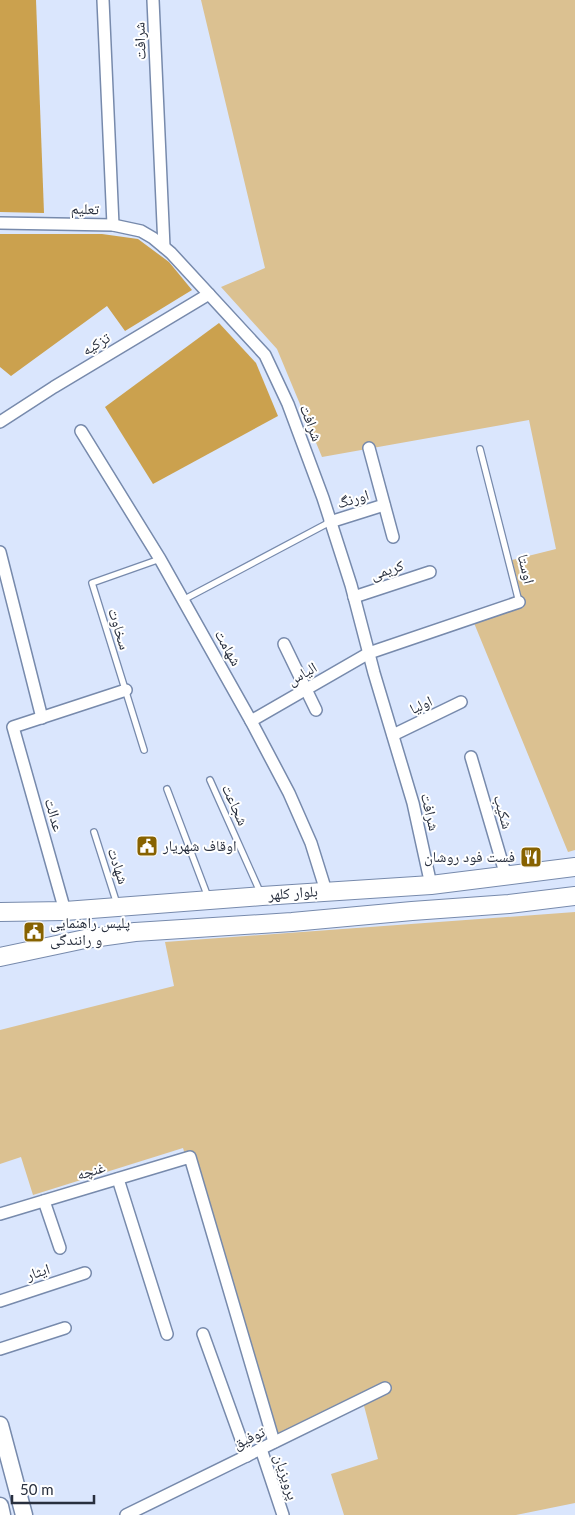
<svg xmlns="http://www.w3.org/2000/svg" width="575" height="1515" viewBox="0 0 575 1515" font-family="Lato,'Noto Naskh Arabic',sans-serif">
<rect width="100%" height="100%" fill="#dae6fd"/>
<g fill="#dbc191">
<path d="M201,0H575V850L568,852L474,623L524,607L512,560L556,549L529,420L322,457L277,349L221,287L265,268Z"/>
<path d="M575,912V1503L516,1515H344L331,1474L378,1459L363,1402L273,1437L183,1148L33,1195L21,1157L0,1164V1030L174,986L165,942Z"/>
</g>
<g fill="#cba14e">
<path d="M0,0H36L44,213L0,212Z"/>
<path d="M0,234H102L138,239L169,262L192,290L125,331L107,306L11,376L0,367Z"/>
<path d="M219,323L256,363L278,416L153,484L105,407Z"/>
</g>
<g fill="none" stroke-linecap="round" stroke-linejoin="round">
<g stroke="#778aac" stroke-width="8">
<g id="lane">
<path d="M480,449L519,602"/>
<path d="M183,600L330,522"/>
<path d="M144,750L92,583L160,559"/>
<path d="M210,780L261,894"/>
<path d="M167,789L208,897"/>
<path d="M94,832L117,904"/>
</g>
</g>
<g stroke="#778aac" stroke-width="14">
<g id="street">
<path d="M103,0L113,225"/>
<path d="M153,0L164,247"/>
<path d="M0,223L113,225L141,231L153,238L171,253L265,355L288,404L323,498L351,585L374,673L413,803L431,885"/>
<path d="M0,422L54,387L209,294"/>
<path d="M81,431L160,559L251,721L289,793L311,843L326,891"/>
<path d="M369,448L393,537"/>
<path d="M330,522L384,505"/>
<path d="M0,552L42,718"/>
<path d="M354,597L430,572"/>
<path d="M284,644L316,710"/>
<path d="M251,721L369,653L519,602"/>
<path d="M393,735L461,702"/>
<path d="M471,757L506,876"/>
<path d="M65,911L13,727L126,690"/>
<path d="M118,1179L167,1334"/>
<path d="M44,1201L60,1248"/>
<path d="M0,1214L190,1157L274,1442"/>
<path d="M0,1301L85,1273"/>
<path d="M203,1334L247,1456"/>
<path d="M0,1349L65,1328"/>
<path d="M261,1449L283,1515"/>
<path d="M126,1515L385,1388"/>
</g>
</g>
<g stroke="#778aac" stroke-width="19">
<g id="secondary">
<path d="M0,1425L24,1515"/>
<path d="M0,1506L2,1515"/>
</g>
</g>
<g stroke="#778aac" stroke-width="20">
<g id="primary">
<path d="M0,912L65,911L262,896L431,885L575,867"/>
<path d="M0,957L85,939L135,932L292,922L412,911L509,904L575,896"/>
</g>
</g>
<use href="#lane" stroke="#fff" stroke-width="5.5"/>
<use href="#street" stroke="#fff" stroke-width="11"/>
<use href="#secondary" stroke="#fff" stroke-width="16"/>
<use href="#primary" stroke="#fff" stroke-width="18"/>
</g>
<defs>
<g id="civic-square" transform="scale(1.125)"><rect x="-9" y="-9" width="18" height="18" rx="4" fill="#876200" stroke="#fff"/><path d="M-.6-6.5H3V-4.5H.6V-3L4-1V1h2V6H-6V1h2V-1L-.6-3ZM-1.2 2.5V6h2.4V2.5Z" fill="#fff"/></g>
<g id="restaurant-square" transform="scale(1.125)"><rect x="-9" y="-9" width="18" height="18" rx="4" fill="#876200" stroke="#fff"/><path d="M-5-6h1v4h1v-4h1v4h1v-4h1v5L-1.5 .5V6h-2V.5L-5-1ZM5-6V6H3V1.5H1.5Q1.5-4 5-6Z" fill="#fff"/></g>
</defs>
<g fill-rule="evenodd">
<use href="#civic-square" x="147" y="846"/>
<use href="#restaurant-square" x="531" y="857"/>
<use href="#civic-square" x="34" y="932"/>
</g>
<g text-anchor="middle" stroke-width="4" stroke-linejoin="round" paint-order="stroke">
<g font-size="15" fill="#282f3e" stroke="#fff">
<text transform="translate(140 41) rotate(-92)" y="5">شرافت</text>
<text transform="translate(85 209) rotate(2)" y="5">تعلیم</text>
<text transform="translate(96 344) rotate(-31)" y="5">تزکیه</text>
<text transform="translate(311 423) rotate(69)" y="5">شرافت</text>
<text transform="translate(353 499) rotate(-17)" y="5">اورنگ</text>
<text transform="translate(526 569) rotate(76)" y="5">اوستا</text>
<text transform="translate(387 570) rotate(-18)" y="5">کریمی</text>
<text transform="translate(119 629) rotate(73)" y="5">سخاوت</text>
<text transform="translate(228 648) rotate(61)" y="5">شهامت</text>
<text transform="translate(302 674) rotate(-30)" y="5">الیاس</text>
<text transform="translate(421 705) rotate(-25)" y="5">اولیا</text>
<text transform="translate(235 805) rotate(66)" y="5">شجاعت</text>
<text transform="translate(430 812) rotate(77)" y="5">شرافت</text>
<text transform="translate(503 812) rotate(74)" y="5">شکیب</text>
<text transform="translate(54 815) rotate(74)" y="5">عدالت</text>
<text transform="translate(118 866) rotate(72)" y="5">شهادت</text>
<text transform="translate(293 893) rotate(-4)" y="5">بلوار کلهر</text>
<text transform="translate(91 1171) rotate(-17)" y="5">غنچه</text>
<text transform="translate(38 1272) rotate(-18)" y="5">ایثار</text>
<text transform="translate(249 1438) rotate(-26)" y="5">توفیق</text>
<text transform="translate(286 1477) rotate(72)" y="5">پرویزیان</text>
</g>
<g font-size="15" fill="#282f3e" stroke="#fff" text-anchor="start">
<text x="163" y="851">اوقاف شهریار</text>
<text x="515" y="862" text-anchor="end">فست فود روشان</text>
<text x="50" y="928">پلیس راهنمایی<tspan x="50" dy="17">و رانندگی</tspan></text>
</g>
</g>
<path d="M12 1495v8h82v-8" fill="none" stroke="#282f3e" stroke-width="2.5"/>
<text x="20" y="1495" font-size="15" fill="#282f3e" stroke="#ffffff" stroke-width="4" paint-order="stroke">50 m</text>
</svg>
